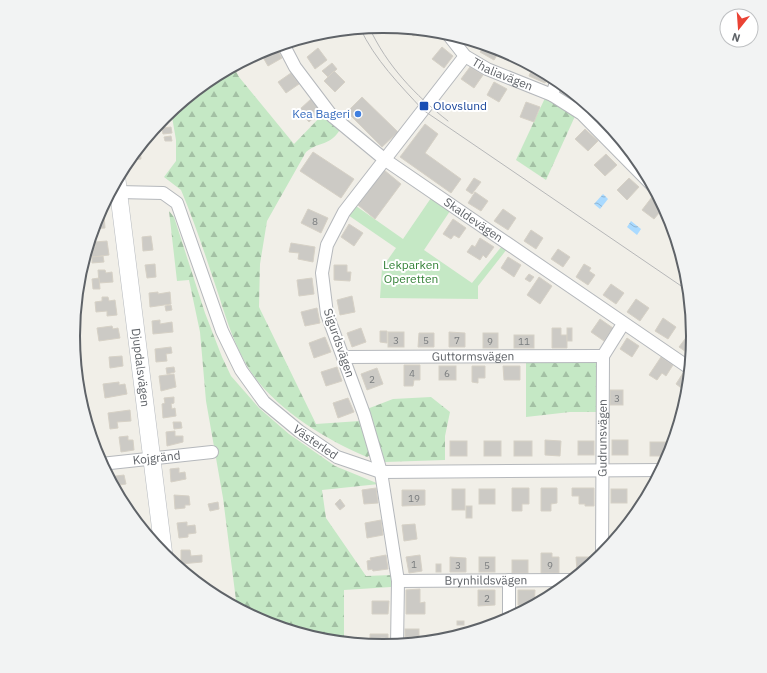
<svg xmlns="http://www.w3.org/2000/svg" width="767" height="673" viewBox="0 0 767 673" font-family="'IBM Plex Sans',sans-serif">
<defs>
<pattern id="forest-firs" width="22" height="20" patternUnits="userSpaceOnUse"><rect width="22" height="20" fill="#c5e8c5"/><path d="M5 1l3.5 6h-7zM16 11l3.5 6h-7z" fill="#a3c0a4"/></pattern>
<pattern id="water-waves" width="16" height="10" patternUnits="userSpaceOnUse"><rect width="16" height="10" fill="#aadaff"/><path d="M0 5q4-4 8 0t8 0" fill="none" stroke="#8eb4d2"/></pattern>
</defs>
<rect width="100%" height="100%" fill="#f1efe8"/>
<path fill="#c5e8c5" d="M431,198L450,211L424,250L472,283L502,246L507,249L478,286V299L380,298L382,268L396,248L348,215L356,206L403,239Z"/>
<g fill="url(#forest-firs)">
<path d="M233,66L239,77L294,144L325,112L341,128C330,147 321,140 306,152L267,221L260,264L259,307L316,424L360,421L372,454L367,457C326,440 276,409 251,372C236,349 227,322 219,296C207,261 196,225 181,190L164,177L176,161V140L171,111L211,78Z"/>
<path d="M545,98L576,114L546,180L516,160Z"/>
<path d="M169,211L174,217L205,313L222,357L231,376L259,408L289,434L335,466L379,484L322,490L326,518L366,576L392,575L391,587L344,590V643C306,639 270,626 237,608L223,498L206,401L200,332L189,280L177,281Z"/>
<path d="M526,361L596,362L597,412H570L526,417Z"/>
<path d="M431,397L450,412L445,436V460L385,462L367,409L393,399Z"/>
</g>
<g fill="url(#water-waves)">
<path d="M603,194L608,199L600,209L594,204Z"/>
<path d="M631,221L641,229L637,235L627,227Z"/>
</g>
<g fill="#cccac5" stroke="#d6d1c6">
<path d="M409,29L423,30L413,36Z"/>
<path d="M485,44L501,49L494,60L480,52Z"/>
<path d="M275,46L282,58L268,66L260,52Z"/>
<path d="M442,47L453,56L444,68L432,59Z"/>
<path d="M318,48L327,60L315,69L307,57Z"/>
<path d="M332,63L337,69L328,77L322,71Z"/>
<path d="M533,66L549,74L545,83L529,76Z"/>
<path d="M470,67L483,75L474,88L461,79Z"/>
<path d="M334,71L345,82L335,92L324,81Z"/>
<path d="M291,73L299,84L286,93L278,82Z"/>
<path d="M494,82L507,89L499,102L487,95Z"/>
<path d="M564,85L574,93L563,89Z"/>
<path d="M362,97L398,132L382,147L347,112Z"/>
<path d="M311,99L321,111L309,122L299,110Z"/>
<path d="M526,102L540,107L534,122L520,117Z"/>
<path d="M425,124L438,134L425,153L461,179L451,193L400,157Z"/>
<path d="M171,127L172,133L163,134L162,128Z"/>
<path d="M585,129L598,141L588,151L575,139Z"/>
<path d="M171,136L172,141H165L164,137Z"/>
<path d="M140,147L141,159L131,160V158Z"/>
<path d="M313,152L354,179L341,198L300,171Z"/>
<path d="M606,154L617,165L605,176L594,165Z"/>
<path d="M384,170L401,184L375,219L358,205Z"/>
<path d="M474,178L481,182L472,194L466,190Z"/>
<path d="M629,178L639,187L627,200L617,190Z"/>
<path d="M475,192L488,201L481,211L468,203Z"/>
<path d="M652,197L664,207L654,219L642,210Z"/>
<path d="M308,209L328,218L321,233L301,223Z"/>
<path d="M503,209L516,218L508,230L494,221Z"/>
<path d="M104,215L105,228L93,229L98,216Z"/>
<path d="M453,219L466,228L459,238L454,235L451,239L443,234Z"/>
<path d="M672,222L676,236L666,229Z"/>
<path d="M349,224L363,233L354,246L341,237Z"/>
<path d="M531,230L543,238L536,249L524,241Z"/>
<path d="M151,236L153,250L143,251L142,237Z"/>
<path d="M480,238L494,247L486,258L483,255L480,260L467,252L472,245L475,247Z"/>
<path d="M107,241L109,255L92,257L91,255L87,256L88,248L95,247V242Z"/>
<path d="M291,243L315,247L313,262L298,259L299,253L289,252Z"/>
<path d="M558,249L570,257L563,267L551,259Z"/>
<path d="M103,256L104,262L92,263V257Z"/>
<path d="M508,257L521,265L514,277L501,268Z"/>
<path d="M155,264L156,277L147,278L145,265Z"/>
<path d="M584,264L591,268L589,271L595,275L588,285L576,277Z"/>
<path d="M334,265H347V272H351L350,281L334,280Z"/>
<path d="M98,270H105L106,273L112,272L113,282L99,283Z"/>
<path d="M529,274L534,277L530,282L525,279Z"/>
<path d="M539,277L552,286L540,304L527,295Z"/>
<path d="M99,278L100,289H93L92,279Z"/>
<path d="M312,278L314,294L299,296L297,280Z"/>
<path d="M611,284L624,293L616,304L603,295Z"/>
<path d="M158,292V294L170,292L171,304L150,307L149,293Z"/>
<path d="M352,296L355,312L340,315L337,300Z"/>
<path d="M102,297H108L109,301L115,300L117,315L107,316V311L96,312L95,302L102,301Z"/>
<path d="M636,299L649,308L640,321L627,312Z"/>
<path d="M171,305L172,310L166,311L165,306Z"/>
<path d="M317,308L320,323L305,326L301,312Z"/>
<path d="M663,318L676,327L668,339L655,331Z"/>
<path d="M600,319L613,328L604,341L591,332Z"/>
<path d="M160,320V324L172,322L173,332L153,334L152,321Z"/>
<path d="M112,326L113,329L118,328L120,338L99,341L97,328Z"/>
<path d="M361,328L366,342L352,347L347,333Z"/>
<path d="M552,328H561V335H567V348H552Z"/>
<rect x="567" y="328" width="5" height="13"/>
<path d="M380,331H387V343L380,342Z"/>
<rect x="388" y="332" width="16" height="15"/>
<path d="M449,332L465,333V347H449Z"/>
<path d="M419,333H434V347H418Z"/>
<rect x="483" y="333" width="15" height="15"/>
<rect x="514" y="335" width="20" height="13"/>
<path d="M688,335L694,339L692,356L679,347Z"/>
<path d="M325,337L331,352L314,358L309,343Z"/>
<path d="M627,338L639,346L632,357L620,349Z"/>
<path d="M171,347L172,353L166,354L167,361L156,362L155,349Z"/>
<path d="M122,356L123,366L110,368L109,357Z"/>
<path d="M661,357L673,365L666,376L662,373L657,380L649,375Z"/>
<path d="M404,365H420V380H414L413,386H404Z"/>
<rect x="439" y="366" width="17" height="14"/>
<path d="M472,366H485V378H478V383L472,382Z"/>
<path d="M503,366H520V380H504Z"/>
<path d="M174,367L175,372L167,374L166,368Z"/>
<path d="M337,367L342,381L326,386L321,372Z"/>
<path d="M377,368L383,384L367,390L361,374Z"/>
<path d="M683,373L690,377L688,393L676,384Z"/>
<path d="M174,374L176,387L161,391L159,376Z"/>
<path d="M119,382V385L125,384L127,394L105,398L103,384Z"/>
<rect x="610" y="390" width="13" height="15"/>
<path d="M174,397V403L171,404L172,409L175,408L176,416L163,418L162,404L165,403L164,398Z"/>
<path d="M348,398L354,412L338,418L333,403Z"/>
<path d="M130,410L131,421L117,422L118,428L110,429L108,413Z"/>
<path d="M87,414L89,422H87L84,415Z"/>
<path d="M173,422H181L182,428L174,429Z"/>
<path d="M175,431V436H183V442L167,446L166,432Z"/>
<path d="M128,436V440H133L134,450L121,452L119,437Z"/>
<path d="M545,440L561,441L560,456L545,455Z"/>
<rect x="612" y="440" width="16" height="15"/>
<rect x="450" y="441" width="17" height="15"/>
<rect x="484" y="441" width="17" height="15"/>
<rect x="514" y="441" width="18" height="15"/>
<rect x="578" y="441" width="16" height="14"/>
<rect x="650" y="442" width="17" height="14"/>
<path d="M179,468V473L185,472L186,479L171,482L170,469Z"/>
<path d="M124,475L126,484L113,486L108,477Z"/>
<path d="M376,488L378,503L364,504L362,490Z"/>
<path d="M512,488H529V504H522V511H512Z"/>
<path d="M541,488H557V503L551,504V511H541Z"/>
<path d="M572,488H594V506H585V504H579V496H572Z"/>
<path d="M647,488H653L647,499Z"/>
<rect x="452" y="489" width="13" height="21"/>
<rect x="479" y="489" width="16" height="15"/>
<rect x="611" y="489" width="16" height="14"/>
<path d="M402,490H425V505L402,506Z"/>
<path d="M174,495L189,496L190,505H185V508L175,509Z"/>
<path d="M340,499L345,506L340,510L335,504Z"/>
<path d="M218,502L219,509L210,511L208,504Z"/>
<rect x="466" y="506" width="6" height="12"/>
<path d="M381,520L383,535L367,538L365,523Z"/>
<path d="M143,522L144,532L137,523Z"/>
<path d="M187,522V526L195,525L196,533L188,534V537L179,538L177,523Z"/>
<path d="M415,524L417,539L404,541L402,525Z"/>
<path d="M181,550H190L191,556L202,555V562L181,564Z"/>
<path d="M541,553H552V557H559V573H541Z"/>
<path d="M386,555L388,569L373,571L372,569L368,570L367,561L371,560L370,558Z"/>
<path d="M420,555L422,571L409,573L406,557Z"/>
<path d="M450,557L466,558V572H450Z"/>
<rect x="479" y="557" width="16" height="15"/>
<path d="M576,557H593V565L584,572H577Z"/>
<rect x="512" y="560" width="16" height="13"/>
<rect x="436" y="564" width="5" height="8"/>
<path d="M420,589V603L425,602V614H406V590Z"/>
<path d="M478,590H495V605L478,606Z"/>
<path d="M518,590H535L534,606L518,605Z"/>
<path d="M372,601H389L388,614H372Z"/>
<rect x="457" y="621" width="7" height="4"/>
<rect x="405" y="629" width="14" height="15"/>
<path d="M370,634H388V647L370,646Z"/>
</g>
<g fill="none" stroke-linecap="round" stroke-linejoin="round">
<g stroke="#b5b8bc" stroke-width="14">
<g id="street">
<path id="s1" d="M447,33L465,56L487,69L552,95L582,114L654,187"/>
<path id="s2" d="M283,44L295,67L332,116L384,159L691,369"/>
<path d="M552,95L557,79"/>
<path id="s3" d="M118,192L163,193L177,203L222,331L241,370L264,402L299,431L337,457L381,472L663,470"/>
<path id="s4" d="M344,357L603,356"/>
<path id="s5" d="M101,464L212,452"/>
<path id="s6" d="M602,557L603,356L623,324"/>
<path id="s7" d="M398,581L574,580"/>
<path d="M509,620V580"/>
<path d="M397,646L398,581L381,472L364,414L327,314L322,273L327,245L344,212L465,56"/>
</g>
</g>
<g stroke="#b6babf" stroke-width="18">
<g id="secondary">
<path id="s8" d="M117,180L164,556"/>
</g>
</g>
<use href="#street" stroke="#fff" stroke-width="12"/>
<use href="#secondary" stroke="#fff" stroke-width="17"/>
<g stroke="#b6b7b8" stroke-width="1">
<path d="M369,27C387,66 415,95 448,121"/>
<path d="M360,28C375,60 400,85 423,110L690,292"/>
</g>
</g>
<rect fill="#1a4fb4" stroke="#fff" stroke-width="1.5" x="419" y="101" width="10" height="10" rx="2"/>
<circle fill="#3f7fe0" stroke="#fff" stroke-width="1.5" cx="358" cy="114" r="4"/>
<g text-anchor="middle" stroke-width="4" stroke-linejoin="round" paint-order="stroke">
<g font-size="10" fill="#7a7d7f">
<text x="315" y="225">8</text>
<text x="396" y="344">3</text>
<text x="426" y="344">5</text>
<text x="457" y="344">7</text>
<text x="490" y="345">9</text>
<text x="524" y="345">11</text>
<text x="412" y="377">4</text>
<text x="447" y="377">6</text>
<text x="372" y="383">2</text>
<text x="617" y="402">3</text>
<text x="414" y="502">19</text>
<text x="414" y="568">1</text>
<text x="458" y="569">3</text>
<text x="487" y="569">5</text>
<text x="550" y="569">9</text>
<text x="487" y="602">2</text>
</g>
<g font-size="12" fill="#5f6368" stroke="#fff">
<text dy="4" stroke="none"><textPath href="#s1" startOffset="71">Thaliavägen</textPath></text>
<text dy="4" stroke="none"><textPath href="#s2" startOffset="263">Skaldevägen</textPath></text>
<text transform="translate(339 343) rotate(71)" y="4">Sigurdsvägen</text>
<text dy="4" stroke="none"><textPath href="#s4" startOffset="129">Guttormsvägen</textPath></text>
<text dy="4" stroke="none"><textPath href="#s8" startOffset="189">Djupdalsvägen</textPath></text>
<text dy="4" stroke="none"><textPath href="#s6" startOffset="119">Gudrunsvägen</textPath></text>
<text dy="4" stroke="none"><textPath href="#s3" startOffset="346">Västerled</textPath></text>
<text dy="4" stroke="none"><textPath href="#s5" startOffset="56">Kojgränd</textPath></text>
<text dy="4" stroke="none"><textPath href="#s7" startOffset="88">Brynhildsvägen</textPath></text>
</g>
<g font-size="12" fill="#164399" stroke="#fff" text-anchor="start">
<text x="433" y="110">Olovslund</text>
</g>
<g font-size="12" fill="#366cbe" stroke="#fff" text-anchor="end">
<text x="350" y="118">Kea Bageri</text>
</g>
<g font-size="12" fill="#348238" stroke="#fff">
<text x="411" y="269">Lekparken<tspan x="411" dy="14">Operetten</tspan></text>
</g>
</g>
<path d="M0 0H767V673H0ZM80 336a303 303 0 1 1 606 0a303 303 0 1 1-606 0Z" fill="#f2f3f3" fill-rule="evenodd"/>
<path fill="none" stroke="#5f6368" stroke-width="2" d="M80 336a303 303 0 1 1 606 0a303 303 0 1 1-606 0Z"/>
<g transform="translate(739 28) rotate(197)"><circle r="19" fill="#ffffff" stroke="#bfc1c3"/>
<path d="M0-3L7 15L0 10L-7 15Z" fill="#ea4335"/>
<text y="-6" font-size="11" font-weight="bold" text-anchor="middle" fill="#5f6368">N</text>
</g>
</svg>
